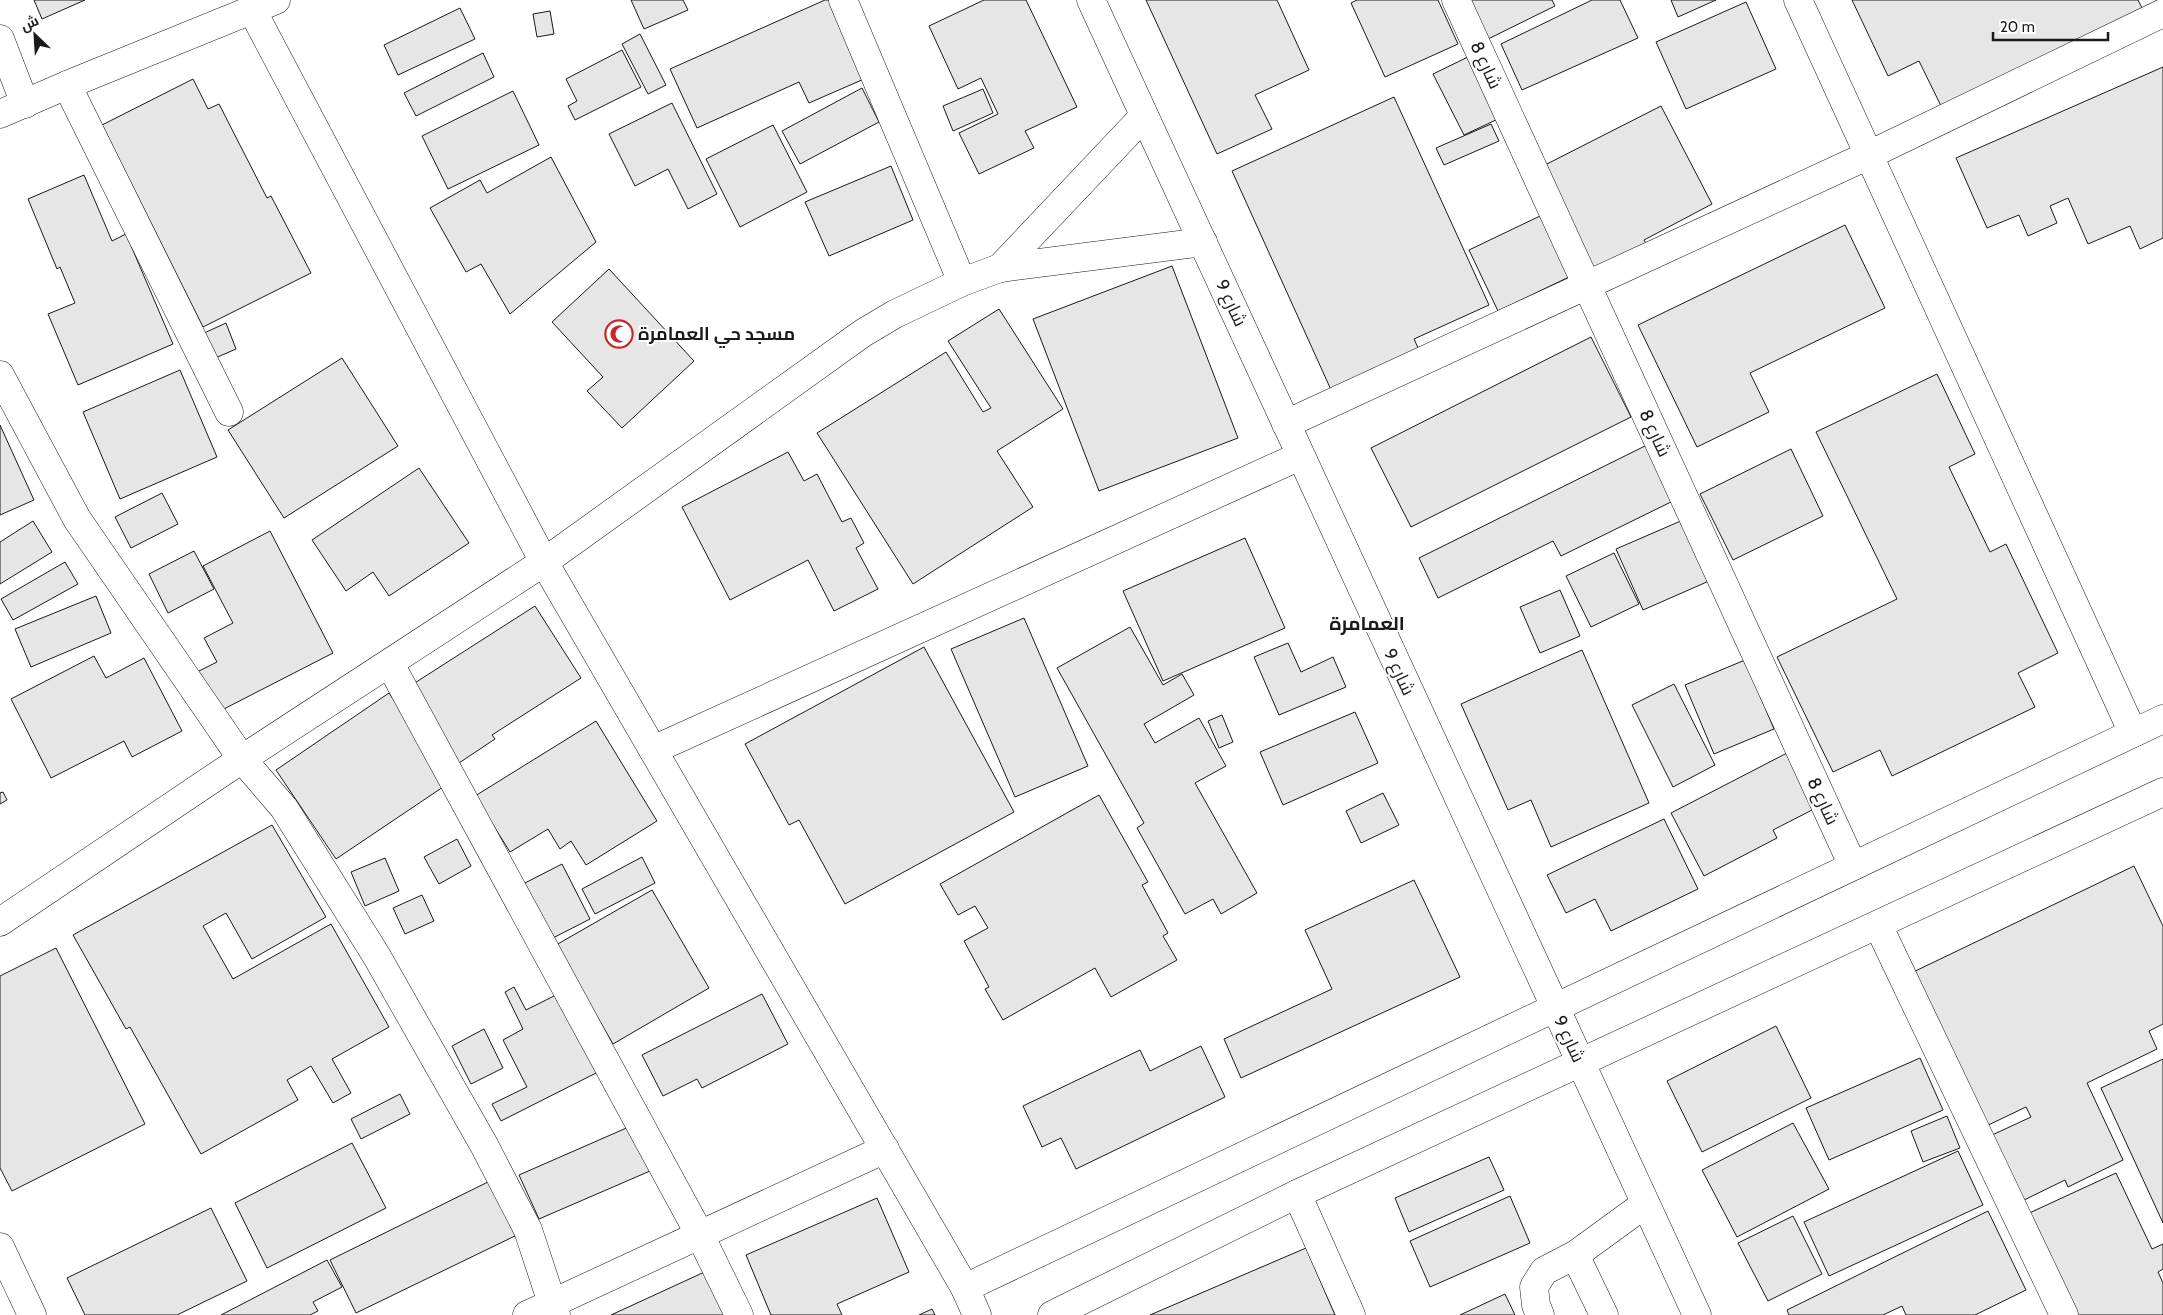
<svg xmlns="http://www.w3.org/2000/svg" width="2163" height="1315" viewBox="0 0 2163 1315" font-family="Cabin,Cairo,sans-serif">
<rect width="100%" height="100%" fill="#fff"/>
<g fill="#e6e6e6" stroke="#1a1a1a">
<path d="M34,0H85L42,19Z"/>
<path d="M631,0H683L688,10L644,29Z"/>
<path d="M825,0H829L864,79L809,103L799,82L697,128L670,69Z"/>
<path d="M984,0H1026L1077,107L1025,131L1034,148L979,174L959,133L998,114L981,78L958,89L929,26Z"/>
<path d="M1146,0H1277L1309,70L1255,95L1272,129L1217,154Z"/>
<path d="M1357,0H1438L1458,44L1385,77L1351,3Z"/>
<path d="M1463,0H1552L1555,6L1484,41Z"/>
<path d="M1592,0H1620L1638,38L1522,90L1501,44Z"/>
<path d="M1671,0H1716L1678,17Z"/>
<path d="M1852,0H2138L2145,14L1944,112L1919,61L1888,76Z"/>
<path d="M1746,2L1776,69L1686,109L1656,42Z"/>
<path d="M460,8L475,39L398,75L384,45Z"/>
<path d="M550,11L554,34L537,37L533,14Z"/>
<path d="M640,34L666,85L648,94L622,44Z"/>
<path d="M622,50L641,87L575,120L568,106L577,101L566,79Z"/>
<path d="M483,53L494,77L416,116L404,93Z"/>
<path d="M1470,56L1500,118L1464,135L1433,74Z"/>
<path d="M2163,67V238L2140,249L2130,226L2088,244L2068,198L2050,206L2057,223L2028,236L2019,215L1987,228L1956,158Z"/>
<path d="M193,79L208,109L219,104L267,198L271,196L311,273L203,327L102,125Z"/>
<path d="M862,88L879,122L800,164L782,131Z"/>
<path d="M983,89L993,113L953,131L943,106Z"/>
<path d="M513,91L539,145L448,189L422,136Z"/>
<path d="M1394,97L1489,305L1414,339L1420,352L1332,392L1232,171Z"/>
<path d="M672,103L717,194L688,209L668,169L635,186L609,134Z"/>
<path d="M1661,106L1712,204L1644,240L1649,249L1595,277L1539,168Z"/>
<path d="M1491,124L1499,141L1444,165L1436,148Z"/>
<path d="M773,125L807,192L740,227L706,159Z"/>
<path d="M551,157L596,242L510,314L481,264L466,272L430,208L480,180L487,193Z"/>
<path d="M891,166L913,220L829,256L805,202Z"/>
<path d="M84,175L112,241L126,234L173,344L78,385L48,314L75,303L60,267L57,269L28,199Z"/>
<path d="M1540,216L1569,277L1498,311L1469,250Z"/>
<path d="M1845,225L1885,308L1750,373L1769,412L1697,447L1638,325Z"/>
<path d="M1172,266L1238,438L1099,491L1033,319Z"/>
<path d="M609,269L694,361L622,428L587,391L603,377L552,322Z"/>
<path d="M999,309L1063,409L997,451L1033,507L913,584L817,433L946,352L983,412L991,408L948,341Z"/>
<path d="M226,323L236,349L213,359L202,334Z"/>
<path d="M1591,337L1631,417L1411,527L1371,448Z"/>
<path d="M342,358L398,446L284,518L228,430Z"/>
<path d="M180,370L217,457L120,499L83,412Z"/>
<path d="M1937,374L1975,454L1949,467L1990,552L2006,544L2058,653L2018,673L2035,707L1892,776L1880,750L1833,772L1777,657L1897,599L1816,432Z"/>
<path d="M0,425L34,500L0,515Z"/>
<path d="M1649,444L1677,499L1561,556L1553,541L1438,598L1419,558Z"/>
<path d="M1791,449L1823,516L1733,560L1700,494Z"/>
<path d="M788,452L804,481L817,474L842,522L851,518L864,543L856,548L878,589L834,611L808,560L730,600L682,507Z"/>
<path d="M419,468L469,543L389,596L373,572L346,591L312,540Z"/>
<path d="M162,493L178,524L131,548L115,517Z"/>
<path d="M1683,520L1709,581L1643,610L1616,549Z"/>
<path d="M33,521L52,552L0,584V542Z"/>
<path d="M270,531L333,653L218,712L197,672L217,662L204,638L233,623L203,566Z"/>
<path d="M1245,538L1285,628L1163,681L1123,591Z"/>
<path d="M194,551L214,589L168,613L149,574Z"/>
<path d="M1614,553L1639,604L1591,627L1566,576Z"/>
<path d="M65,562L78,584L13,620L1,599Z"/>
<path d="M1560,590L1580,636L1540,653L1520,607Z"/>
<path d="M96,596L111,633L31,667L15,629Z"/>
<path d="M535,606L581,678L492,735L495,739L459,763L410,686Z"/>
<path d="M1024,618L1088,766L1015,797L951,649Z"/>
<path d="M1130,627L1163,685L1182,674L1194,695L1144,724L1155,743L1199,718L1226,766L1195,783L1257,893L1221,914L1213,899L1185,914L1137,828L1144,823L1057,668Z"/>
<path d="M1288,643L1301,672L1333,657L1346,687L1279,715L1254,657Z"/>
<path d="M924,647L1014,812L845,904L799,820L789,825L745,744Z"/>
<path d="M1582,650L1649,803L1551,847L1531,800L1508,810L1461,704Z"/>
<path d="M94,656L106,678L144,658L182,731L132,757L124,741L51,778L11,699Z"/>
<path d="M1745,660L1774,729L1714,754L1685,685Z"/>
<path d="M1674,684L1715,765L1673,787L1632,705Z"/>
<path d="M389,693L449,783L336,859L276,770Z"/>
<path d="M1355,712L1378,763L1283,805L1260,752Z"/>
<path d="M1222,715L1233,742L1219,748L1208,721Z"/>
<path d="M596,721L657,821L586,865L571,841L560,849L548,829L510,852L475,796Z"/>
<path d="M1787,753L1816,808L1773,830L1777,838L1704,876L1671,813Z"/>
<path d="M3,792L7,800L0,804V793Z"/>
<path d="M1383,793L1399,825L1361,843L1346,811Z"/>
<path d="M1099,795L1148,882L1142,885L1168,933L1163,936L1177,960L1111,997L1095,968L1003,1020L985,989L989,987L964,941L988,928L975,906L958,915L940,884Z"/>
<path d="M1664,819L1698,889L1611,931L1595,899L1566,913L1547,875Z"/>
<path d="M272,825L326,917L252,959L226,913L203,926L233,979L331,924L389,1027L332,1059L351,1093L333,1103L311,1066L287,1080L298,1100L201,1154L130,1027L126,1029L73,935Z"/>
<path d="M457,839L471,866L439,884L424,857Z"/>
<path d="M642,857L655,883L595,914L582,889Z"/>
<path d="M385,858L399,891L365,906L351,872Z"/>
<path d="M562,864L590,919L549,940L521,885Z"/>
<path d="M2134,866L2163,926V1024L2149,1031L2157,1049L2087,1083L2123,1160L2068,1187L2065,1180L2022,1201L1990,1136L2031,1117L2026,1107L1980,1129L1907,975Z"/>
<path d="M1414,880L1460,977L1241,1078L1224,1039L1332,989L1305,930Z"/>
<path d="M652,890L709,988L613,1044L556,945Z"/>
<path d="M422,895L434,921L405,934L393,908Z"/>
<path d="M56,948L145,1124L12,1191L0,1168V976Z"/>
<path d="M514,987L526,1010L566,990L606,1068L501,1121L492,1104L527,1087L503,1040L523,1029L505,992Z"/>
<path d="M762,994L788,1044L702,1088L697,1079L663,1096L642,1055Z"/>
<path d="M1776,1026L1811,1098L1702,1152L1667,1081Z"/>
<path d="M484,1029L503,1068L471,1084L452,1046Z"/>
<path d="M1201,1046L1225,1097L1076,1169L1061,1138L1042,1147L1023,1106L1140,1050L1150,1071Z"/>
<path d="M1920,1058L1943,1110L1829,1160L1806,1108Z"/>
<path d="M2163,1059V1223L2101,1088Z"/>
<path d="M400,1094L410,1114L361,1139L351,1119Z"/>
<path d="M1947,1116L1960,1148L1923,1162L1911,1131Z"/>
<path d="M1793,1123L1829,1189L1737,1237L1702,1170Z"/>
<path d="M631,1126L650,1171L539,1219L519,1175Z"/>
<path d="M352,1143L386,1208L267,1268L235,1203Z"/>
<path d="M1958,1151L1983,1205L1829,1276L1804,1222Z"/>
<path d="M1489,1157L1504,1190L1409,1232L1395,1198Z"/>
<path d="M2116,1173L2152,1249L2163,1244V1269L2158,1272L2163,1283V1315H2072L2025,1215Z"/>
<path d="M492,1180L519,1234L356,1313L330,1260Z"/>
<path d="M1510,1196L1530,1243L1430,1287L1410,1241Z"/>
<path d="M877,1198L909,1272L837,1304L842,1315H771L746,1255Z"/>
<path d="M211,1208L247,1281L177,1315H85L67,1278Z"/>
<path d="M1988,1211L2026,1290L1975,1315H1906L1902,1306L1883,1315H1789L1787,1310Z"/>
<path d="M1793,1216L1822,1274L1768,1301L1738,1243Z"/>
<path d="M1306,1248L1335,1315H1150Z"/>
<path d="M327,1260L342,1287L313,1302L318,1311L310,1315H221Z"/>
<path d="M711,1269L732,1315H611Z"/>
<path d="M1505,1294L1515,1315H1460Z"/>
<path d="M932,1309L935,1315H919Z"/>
</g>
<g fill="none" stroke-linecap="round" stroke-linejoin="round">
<g stroke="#1a1a1a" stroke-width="29">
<g id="minor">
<path d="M843,0L962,282"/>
<path d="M1091,0L1697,1315"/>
<path d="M1456,0L1853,866"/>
<path d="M1798,0L2133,733"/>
<path d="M252,10L544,562L965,1288L977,1315"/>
<path d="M0,39L25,104"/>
<path d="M67,85L229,412"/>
<path d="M0,114L67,85L276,0"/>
<path d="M1000,268L1144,116"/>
<path d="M0,375L77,519L242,759L284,808L376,955L484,1145L528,1230L556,1315"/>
<path d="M1286,424L1869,155L2163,13"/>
<path d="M390,664L700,1235L739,1315"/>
<path d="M653,750L1300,456"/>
<path d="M0,922L242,759L544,562L863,333L895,314L962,282L1000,268L1203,242"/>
<path d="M1878,925L2064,1315"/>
<path d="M1297,1194L1351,1315"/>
<path d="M0,1247L32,1315"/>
<path d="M1575,1255L1604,1315"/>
<path d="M965,1288L2163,719"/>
<path d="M527,1315L885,1149"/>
<path d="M1052,1315L1297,1194L2163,792"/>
<path d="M1540,1315L1536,1305L1534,1287L1544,1271L1575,1255L1645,1204"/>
</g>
</g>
<use href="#minor" stroke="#fff" stroke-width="28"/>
</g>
<defs>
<g id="mosque-ring" transform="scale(1.4375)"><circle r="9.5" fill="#fff" stroke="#c62828" stroke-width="1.5"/><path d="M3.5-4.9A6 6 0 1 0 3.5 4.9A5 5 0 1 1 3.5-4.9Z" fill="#c62828"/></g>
</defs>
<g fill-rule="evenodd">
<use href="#mosque-ring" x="619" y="334"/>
</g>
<g text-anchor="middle" stroke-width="4" stroke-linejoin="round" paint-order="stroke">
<g font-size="18" fill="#1a1a1a" stroke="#fff">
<text transform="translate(1486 65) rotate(65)" y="6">شارع 8</text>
<text transform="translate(1231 303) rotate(65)" y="6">شارع 9</text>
<text transform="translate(1655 433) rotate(65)" y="6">شارع 8</text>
<text transform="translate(1399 672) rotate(65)" y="6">شارع 9</text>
<text transform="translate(1823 801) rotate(65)" y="6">شارع 8</text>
<text transform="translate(1569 1039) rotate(65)" y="6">شارع 9</text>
</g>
<g font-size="18" font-weight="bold" fill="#1a1a1a" stroke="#fff" text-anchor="start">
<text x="638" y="340">مسجد حي العمامرة</text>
</g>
<g font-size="19" font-weight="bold" fill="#1a1a1a" stroke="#fff">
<text x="1367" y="630">العمامرة</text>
</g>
</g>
<g transform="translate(35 35) rotate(335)" stroke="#ffffff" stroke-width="4" paint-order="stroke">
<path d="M0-4L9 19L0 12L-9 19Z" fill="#1a1a1a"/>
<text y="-8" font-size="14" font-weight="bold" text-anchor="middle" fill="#1a1a1a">ش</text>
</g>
<path d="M1993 32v8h115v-8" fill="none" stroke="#1a1a1a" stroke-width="2.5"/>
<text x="2000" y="32" font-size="15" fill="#1a1a1a" stroke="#ffffff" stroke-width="4" paint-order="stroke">20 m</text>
</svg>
